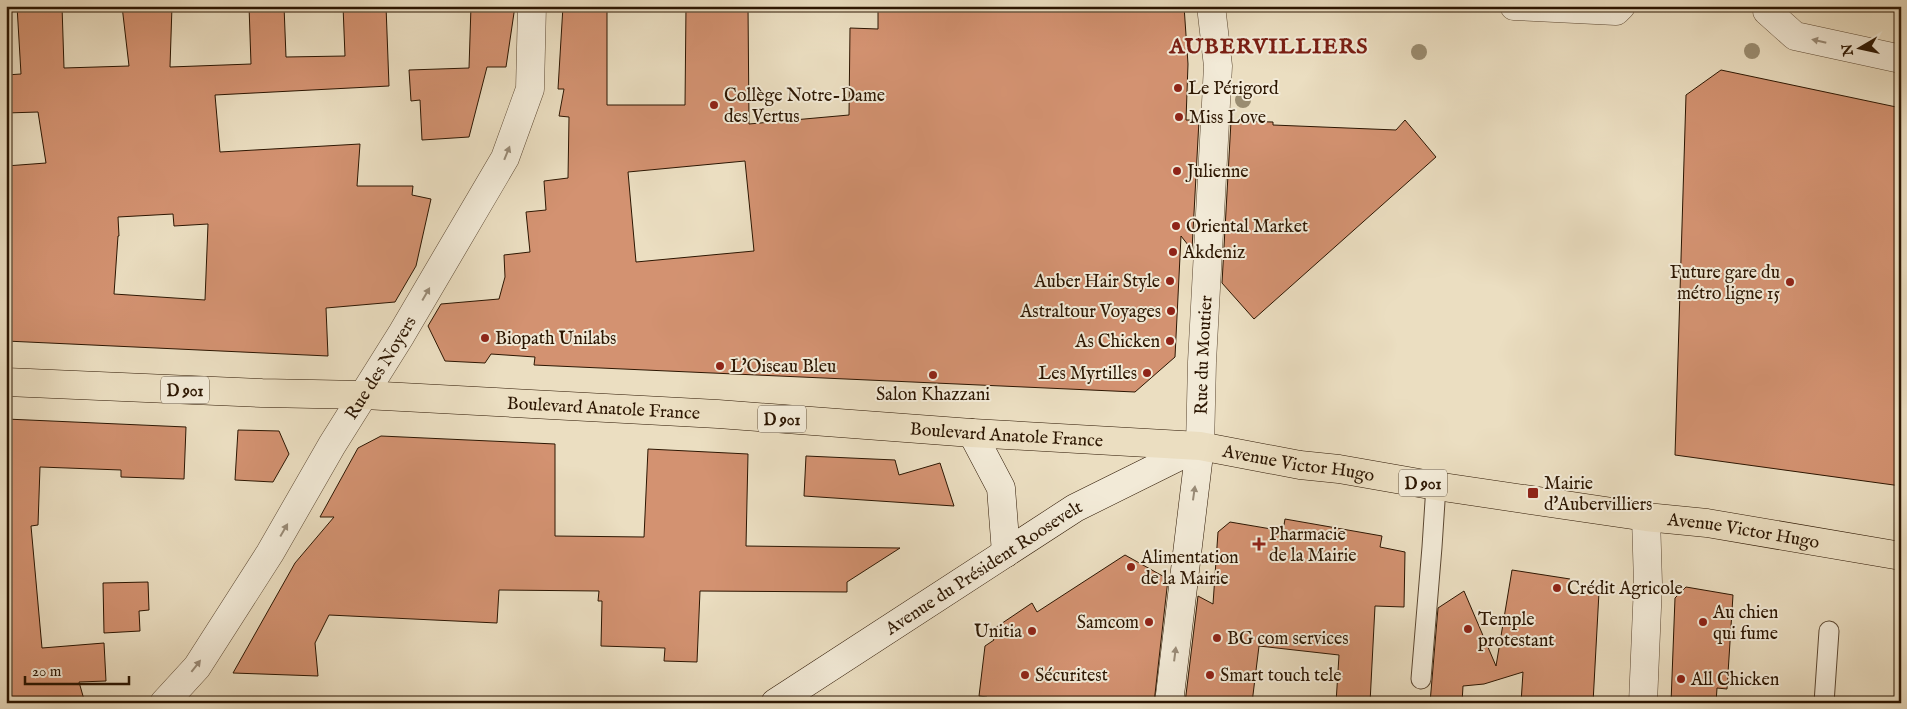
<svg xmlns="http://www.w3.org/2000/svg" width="1907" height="709" viewBox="0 0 1907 709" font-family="'IM FELL English',serif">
<rect width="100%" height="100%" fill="#ebdec1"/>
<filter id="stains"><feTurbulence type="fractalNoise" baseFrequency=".004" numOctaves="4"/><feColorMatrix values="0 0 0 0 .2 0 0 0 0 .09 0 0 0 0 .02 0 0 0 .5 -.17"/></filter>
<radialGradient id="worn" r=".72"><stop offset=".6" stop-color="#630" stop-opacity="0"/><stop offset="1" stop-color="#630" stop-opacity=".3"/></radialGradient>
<g fill="#d39271" stroke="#2c1602" fill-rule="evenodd">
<path d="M17,6H62L64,68L129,66L122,6H172L170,67L251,64L249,6H284L286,57L345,56L343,6H386L389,86L215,95L220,152L360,144L357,186H413L412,195L431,199L416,266L395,302L326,308L328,356L6,341V166L46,163L38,112L6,113V75L21,74ZM173,214L174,226L208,224L205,300L114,294L118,236H119L118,217Z"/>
<path d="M471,6H515L506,67H487L469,137L422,140L420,100L411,101L409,70L469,68Z"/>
<path d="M563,6H607V105H685L686,6H748L749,124L849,115L850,28L878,29V6H1184L1188,64L1186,120H1199L1192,250L1181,236L1175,357L1135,392L534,365L535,357L491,354L485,363L445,361L428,326L441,304L499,299L505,277L504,255L530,252L526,212L546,210L544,181L568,178L569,117L559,116L564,89H558ZM745,161L754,251L636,262L628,172Z"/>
<path d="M1721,70L1901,108V486L1675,455L1686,95Z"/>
<path d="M1405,120L1436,157L1254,319L1222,283L1231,121L1273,122V125L1396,130Z"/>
<path d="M6,419L186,427L184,479L121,477V470L40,467L38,525L31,526L42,648L104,643L106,681L79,682L85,703H6V574L11,512H6Z"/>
<path d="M238,430L279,431L289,454L273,482L235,480Z"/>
<path d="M381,436L555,444V536L644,537L648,449L748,454L746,546L900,548L847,582V592L700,591L697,662L664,661L665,648L601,646L602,601H598L599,591L499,590L497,623L329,615L315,643L318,676L233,673L295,563L334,517H320L358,448Z"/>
<path d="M806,456L895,460L899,475L940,463L954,506L804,496Z"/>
<path d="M1285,519L1382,536L1380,547L1405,552L1404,607L1375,606L1370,703H1336L1339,655L1259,646L1252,703H1185L1198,596L1213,604L1218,532L1230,522L1283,531Z"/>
<path d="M1125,555L1168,579L1154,703H986L987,697L979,696L985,646L994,640L989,632L1032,603L1037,612Z"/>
<path d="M1512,570L1570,579L1569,591L1599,592L1593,703H1521L1523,672L1484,684L1463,686L1462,703H1430L1438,608L1464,591L1496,666Z"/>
<path d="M148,582L149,610L139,611L140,631L104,633L103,583Z"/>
<path d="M1686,587L1733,595L1727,689L1717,688L1716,703H1671L1675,598Z"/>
</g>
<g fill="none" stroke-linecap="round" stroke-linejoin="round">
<g stroke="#5c4832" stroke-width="21">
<g id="lane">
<path d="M1421,679L1432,547L1436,486"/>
<path d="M1824,703L1829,631"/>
</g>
</g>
<g stroke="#5c4832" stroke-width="29">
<g id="street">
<path d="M1514,6L1616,11L1621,6"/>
<path d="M1767,11L1795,36L1901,59"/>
<path id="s1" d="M1200,446L1202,362L1218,66L1211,6"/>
<path id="s2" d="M164,703L197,667L270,553L332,445L401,335L505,158L530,89L532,6"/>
<path d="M1643,703L1648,584L1646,517"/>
</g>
</g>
<g stroke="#2c1602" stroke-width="29">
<g id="secondary">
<path d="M972,433L1001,488L1006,553"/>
<path id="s3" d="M775,703L1075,508L1200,446"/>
<path d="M1169,703L1200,446"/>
</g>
</g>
<g stroke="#2c1602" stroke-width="29">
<g id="primary">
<path id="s4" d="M6,382L262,393L364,395L718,414L972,433L1200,446L1300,465L1339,469L1436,486L1646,517L1707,523L1901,556"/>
</g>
</g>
<use href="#lane" stroke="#f2ead7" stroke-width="19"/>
<use href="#street" stroke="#f2ead7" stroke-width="28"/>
<use href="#secondary" stroke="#f2ead7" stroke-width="28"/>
<use href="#primary" stroke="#ebdec1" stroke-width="28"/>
</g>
<g fill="#9a8c70">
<circle cx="1752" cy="51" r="8"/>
<circle cx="1419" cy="52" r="8"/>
<circle cx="1243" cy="100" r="8"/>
</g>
<defs><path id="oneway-solid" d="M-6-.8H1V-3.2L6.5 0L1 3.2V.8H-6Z" transform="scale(1.25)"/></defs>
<g fill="#998b77">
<use href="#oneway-solid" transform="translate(1819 41) rotate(-167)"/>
<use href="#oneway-solid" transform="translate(507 153) rotate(-68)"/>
<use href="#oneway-solid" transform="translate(426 294) rotate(-60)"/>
<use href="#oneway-solid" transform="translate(1194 493) rotate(-82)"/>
<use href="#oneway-solid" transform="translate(284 530) rotate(-60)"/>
<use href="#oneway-solid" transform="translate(1175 654) rotate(-83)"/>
<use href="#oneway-solid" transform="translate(196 666) rotate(-52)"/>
</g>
<g fill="#8f2418" stroke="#f2ead7" stroke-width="2">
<circle cx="1178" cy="88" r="5"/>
<circle cx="714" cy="105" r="5"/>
<circle cx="1179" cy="117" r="5"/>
<circle cx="1177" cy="171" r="5"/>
<circle cx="1176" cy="226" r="5"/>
<circle cx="1173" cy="252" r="5"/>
<circle cx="1170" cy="281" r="5"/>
<circle cx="1790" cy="282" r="5"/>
<circle cx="1171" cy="311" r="5"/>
<circle cx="485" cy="338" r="5"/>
<circle cx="1170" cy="341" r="5"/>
<circle cx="720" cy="366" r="5"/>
<circle cx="1147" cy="373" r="5"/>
<circle cx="933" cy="375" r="5"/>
<rect x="1527" y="487" width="12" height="12" rx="2.5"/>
<path d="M1256.5 536.5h5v5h5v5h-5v5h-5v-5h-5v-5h5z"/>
<circle cx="1131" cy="567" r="5"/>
<circle cx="1557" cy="588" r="5"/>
<circle cx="1149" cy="622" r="5"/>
<circle cx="1703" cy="622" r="5"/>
<circle cx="1468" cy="629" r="5"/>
<circle cx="1032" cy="631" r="5"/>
<circle cx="1217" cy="638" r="5"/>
<circle cx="1025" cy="675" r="5"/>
<circle cx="1210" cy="675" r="5"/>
<circle cx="1681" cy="679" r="5"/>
</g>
<g text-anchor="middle" stroke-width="4" stroke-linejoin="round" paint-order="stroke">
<g fill="#f2ead7" stroke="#675642" stroke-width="1">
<rect x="161" y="376.5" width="48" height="27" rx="4"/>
<rect x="758" y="405.5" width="48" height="27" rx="4"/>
<rect x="1399" y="469.5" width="48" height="27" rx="4"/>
</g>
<g font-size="16" font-weight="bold" fill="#2c1602">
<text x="185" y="396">D 901</text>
<text x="782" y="425">D 901</text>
<text x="1423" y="489">D 901</text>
</g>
<g font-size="18" fill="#2c1602" stroke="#f2ead7" text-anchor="start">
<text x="1188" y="94">Le Périgord</text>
<text x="724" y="101">Collège Notre-Dame<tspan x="724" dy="21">des Vertus</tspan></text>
<text x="1189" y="123">Miss Love</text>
<text x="1187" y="177">Julienne</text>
<text x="1186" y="232">Oriental Market</text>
<text x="1183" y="258">Akdeniz</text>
<text x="1780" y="278" text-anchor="end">Future gare du<tspan x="1780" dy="21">métro ligne 15</tspan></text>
<text x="1160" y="287" text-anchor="end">Auber Hair Style</text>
<text x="1161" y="317" text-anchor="end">Astraltour Voyages</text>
<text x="495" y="344">Biopath Unilabs</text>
<text x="1160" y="347" text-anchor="end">As Chicken</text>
<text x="730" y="372">L'Oiseau Bleu</text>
<text x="1137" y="379" text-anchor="end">Les Myrtilles</text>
<text x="933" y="400" text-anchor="middle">Salon Khazzani</text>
<text x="1544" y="489">Mairie<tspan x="1544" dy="21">d'Aubervilliers</tspan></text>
<text x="1269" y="540">Pharmacie<tspan x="1269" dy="21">de la Mairie</tspan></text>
<text x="1141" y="563">Alimentation<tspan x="1141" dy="21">de la Mairie</tspan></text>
<text x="1567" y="594">Crédit Agricole</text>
<text x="1713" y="618">Au chien<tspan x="1713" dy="21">qui fume</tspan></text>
<text x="1478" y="625">Temple<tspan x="1478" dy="21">protestant</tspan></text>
<text x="1139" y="628" text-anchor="end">Samcom</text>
<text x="1022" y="637" text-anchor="end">Unitia</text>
<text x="1227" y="644">BG com services</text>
<text x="1035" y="681">Sécuritest</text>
<text x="1220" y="681">Smart touch tele</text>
<text x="1691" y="685">All Chicken</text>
</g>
<g font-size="18" fill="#2c1602" stroke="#f2ead7">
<text dy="6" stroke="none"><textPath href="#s1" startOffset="91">Rue du Moutier</textPath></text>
<text dy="6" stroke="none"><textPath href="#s2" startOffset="400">Rue des Noyers</textPath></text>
<text dy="6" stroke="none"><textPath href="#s4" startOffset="598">Boulevard Anatole France</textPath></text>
<text dy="6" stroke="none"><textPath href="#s4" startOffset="1002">Boulevard Anatole France</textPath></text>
<text dy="6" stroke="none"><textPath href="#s4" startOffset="1296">Avenue Victor Hugo</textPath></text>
<text dy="6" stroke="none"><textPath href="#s4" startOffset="1746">Avenue Victor Hugo</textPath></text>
<text dy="6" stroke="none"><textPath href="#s3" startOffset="249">Avenue du Président Roosevelt</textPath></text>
</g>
<g font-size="22" font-weight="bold" letter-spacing="1" fill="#7a1f14" stroke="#f2ead7">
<text x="1269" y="53">AUBERVILLIERS</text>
</g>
</g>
<rect width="1907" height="709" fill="none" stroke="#ebdec1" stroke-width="25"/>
<rect x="8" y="8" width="1892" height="694" fill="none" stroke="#2c1602" stroke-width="2.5"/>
<rect x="12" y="12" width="1882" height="684" fill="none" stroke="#2c1602"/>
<g transform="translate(1860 48) rotate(261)" stroke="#f2ead7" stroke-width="4" paint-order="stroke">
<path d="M0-4L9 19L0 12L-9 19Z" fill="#2c1602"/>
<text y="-8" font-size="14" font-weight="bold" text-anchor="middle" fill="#2c1602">N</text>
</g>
<path d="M25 676v8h104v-8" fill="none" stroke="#2c1602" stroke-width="2.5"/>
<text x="32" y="676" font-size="15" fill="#2c1602" stroke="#f2ead7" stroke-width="4" paint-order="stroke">20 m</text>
<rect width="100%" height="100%" filter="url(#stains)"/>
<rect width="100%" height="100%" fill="url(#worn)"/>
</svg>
